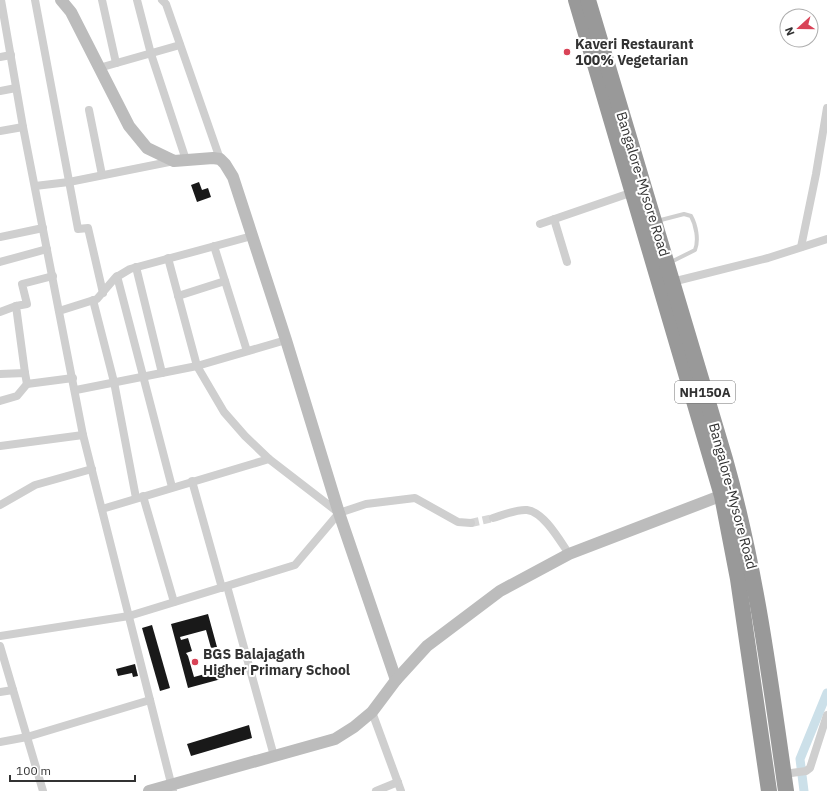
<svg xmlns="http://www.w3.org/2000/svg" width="827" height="791" viewBox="0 0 827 791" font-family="'IBM Plex Sans',sans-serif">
<rect width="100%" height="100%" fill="#fff"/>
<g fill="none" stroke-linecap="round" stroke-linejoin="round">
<path stroke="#cce0e9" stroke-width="9" d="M804,791L800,759L827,693"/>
</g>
<g fill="#191919">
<path d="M199,182L202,190L208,188L211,197L197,202L191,185Z"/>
<path d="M208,614L217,647L211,648L206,630L180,637L181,640L188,638L192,651L186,653L188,656L194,677L223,669L225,678L188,688L171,624Z"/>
<path d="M152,625L170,688L160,691L142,628Z"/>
<path d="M135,664L138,676L133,677L132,673L118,676L116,669Z"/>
<path d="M249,725L252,738L191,756L187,744Z"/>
</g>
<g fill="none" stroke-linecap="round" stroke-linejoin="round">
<path stroke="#d6d6d6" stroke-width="8" stroke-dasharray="8 4" stroke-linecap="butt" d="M471,523L493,518"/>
<path stroke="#cfcfcf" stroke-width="4" d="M657,221L684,214L691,216C696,225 699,240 695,250L669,263"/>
<g stroke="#cfcfcf" stroke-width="8">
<path d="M1,0L23,127L83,435L173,791"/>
<path d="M35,0L78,229L88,228L103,293"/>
<path d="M102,0L116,63"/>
<path d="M137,0L151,54L186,160"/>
<path d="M162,0L166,4L220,159"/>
<path d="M0,57L11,55"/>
<path d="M99,68L180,45"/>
<path d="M0,91L16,88"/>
<path d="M89,110L102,175"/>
<path d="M0,131L23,127"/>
<path d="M35,186L69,182L174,161"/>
<path d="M554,219L567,262"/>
<path d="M540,224L633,192"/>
<path d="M0,237L43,228"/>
<path d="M214,246L247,351"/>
<path d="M801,247L816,174L827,108"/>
<path d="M168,258L197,366L224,412L245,436L269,459L339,513"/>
<path d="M0,262L47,249"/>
<path d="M136,267L162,373"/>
<path d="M117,276L172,487"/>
<path d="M672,282L768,258L827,239"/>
<path d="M178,296L225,281"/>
<path d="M93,300L114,382L136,498"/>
<path d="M59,311L97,299L115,278L130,269L252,236"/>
<path d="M0,312L16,306"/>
<path d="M25,373L16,306L27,304L22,284L53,276"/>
<path d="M0,374L25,373L27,384L73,378"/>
<path d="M76,390L197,366L286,340"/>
<path d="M0,401L17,396L27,384"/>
<path d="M0,446L83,435"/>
<path d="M192,481L222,588"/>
<path d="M143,496L174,602"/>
<path d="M0,505L35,485L92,469"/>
<path d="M102,509L269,459"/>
<path d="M493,518C503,515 517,509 527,510C544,512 560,541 569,554"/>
<path d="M227,586L274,756"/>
<path d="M0,636L129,616L295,565L339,513L366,504L415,498L458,522L471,523"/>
<path d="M0,646L43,791"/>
<path d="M0,692L13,690"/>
<path d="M372,712L401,791"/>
<path d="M0,742L27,737L150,700"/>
<path d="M784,774L806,771L810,768L827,715"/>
<path d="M376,791L398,782"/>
</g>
<g stroke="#bcbcbc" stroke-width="12">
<path d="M61,0L71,12L129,126L147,148L174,161L213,158L220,159L225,164L233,177L286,340L339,513L396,680"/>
<path d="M149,791L335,739L354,727L372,712L396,680L427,646L500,591L569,554L728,493"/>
</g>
<g stroke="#999" stroke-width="16">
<path d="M576,0L722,496L738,579L769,791"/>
<path d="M588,0L725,459C756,568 770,679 786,791"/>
</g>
</g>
<g fill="#d94357" stroke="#fff" stroke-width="1.5">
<circle cx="567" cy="52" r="4"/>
<circle cx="195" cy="662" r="4"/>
</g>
<g text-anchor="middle" stroke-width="4" stroke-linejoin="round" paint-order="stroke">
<rect fill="#fff" stroke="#707070" stroke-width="1" x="675" y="381" width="60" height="22" rx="3"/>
<g font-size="13" font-weight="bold" fill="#323232">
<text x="705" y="397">NH150A</text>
</g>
<g font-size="14" font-weight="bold" fill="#323232" stroke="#fff" text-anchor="start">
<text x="575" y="49">Kaveri Restaurant<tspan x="575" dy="16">100% Vegetarian</tspan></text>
<text x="203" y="659">BGS Balajagath<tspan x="203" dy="16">Higher Primary School</tspan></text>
</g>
<g font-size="14" fill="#323232" stroke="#fff">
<text transform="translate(643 184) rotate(73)" y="5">Bangalore-Mysore Road</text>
<text transform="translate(733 496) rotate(75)" y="5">Bangalore-Mysore Road</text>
</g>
</g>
<g transform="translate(799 28) rotate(249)"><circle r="19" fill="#ffffff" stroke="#adadad"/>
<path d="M0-3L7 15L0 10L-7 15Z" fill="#d94357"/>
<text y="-6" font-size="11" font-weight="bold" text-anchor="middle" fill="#323232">N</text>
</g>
<path d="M10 775v6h125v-6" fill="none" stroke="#323232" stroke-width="2"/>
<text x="16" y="775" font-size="12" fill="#323232" stroke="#ffffff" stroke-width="3" paint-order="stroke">100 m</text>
</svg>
